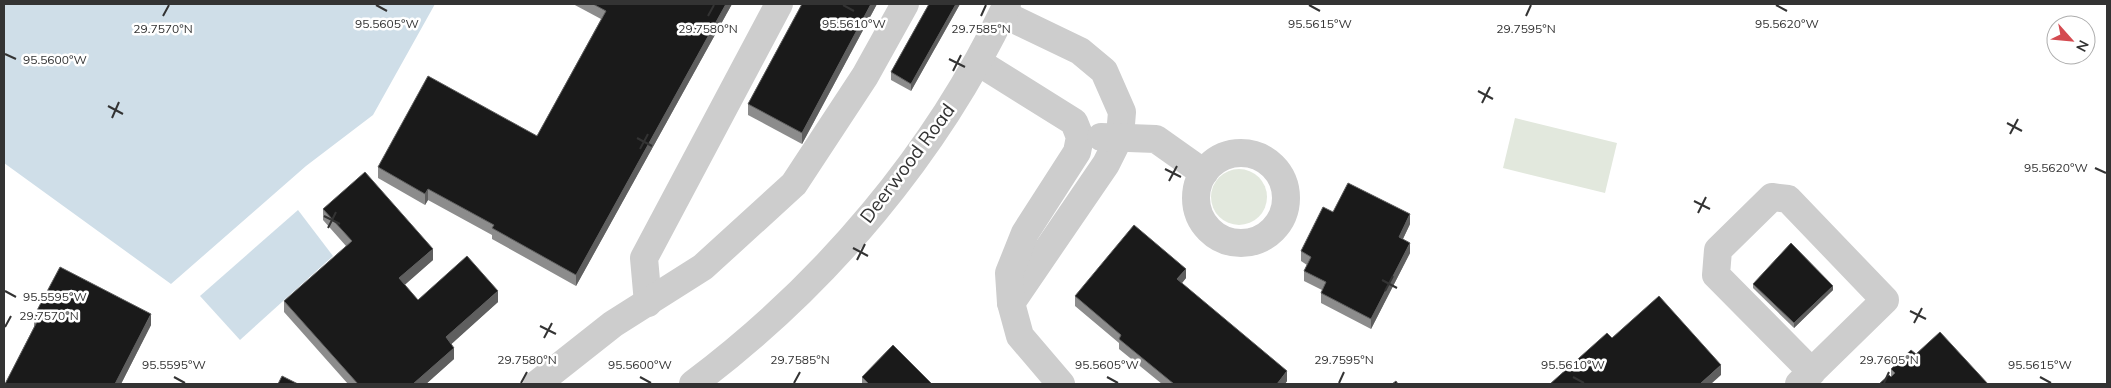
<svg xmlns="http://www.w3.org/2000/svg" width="2111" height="388" viewBox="0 0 2111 388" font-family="Mulish,sans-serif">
<rect width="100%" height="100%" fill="#fff"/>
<g fill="#e2e8dd">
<path d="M1515,118L1617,143L1605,193L1503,168Z"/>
<circle cx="1239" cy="197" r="28"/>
</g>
<g fill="#cfdee8">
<path d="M4,4H435L373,115L306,166L171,284L4,163Z"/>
<path d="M298,210L333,256L240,340L200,296Z"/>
</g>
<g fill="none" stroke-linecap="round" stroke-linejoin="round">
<g stroke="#cdcdcd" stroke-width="28">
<path d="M1003,14L1080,51L1104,71L1122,112L1120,136L1106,164L1011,303"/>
<path d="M978,62L1074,122L1080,137L1077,152L1025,233L1009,273L1011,303L1020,336L1061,384"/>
<path d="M1101,137L1156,139L1204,173"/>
<circle cx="1241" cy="198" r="45"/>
<path d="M648,303L644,258L779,4"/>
<path d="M537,384L613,324L703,267L794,184L865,76L905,4"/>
<path d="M693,384C825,285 937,153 1007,4"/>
<path d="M1799,384L1885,300L1788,199L1772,197L1718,250L1716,275L1812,372"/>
</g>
</g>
<g fill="#8c8c8c">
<path d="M573,4H732L576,286L492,239V235L428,200L425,205L378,178V167L537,136L601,19Z"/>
<path d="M802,4H877L802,144L748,115V104Z"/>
<path d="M929,4H960L911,91L891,80V72Z"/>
<path d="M323,209L433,260L404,285L418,300L498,302L451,344L454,359L426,384H348L284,312V301L346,246L323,220Z"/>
<path d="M1333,212L1410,224L1403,239L1410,253L1371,329L1321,303V293L1322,290L1304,281V271L1307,265L1301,261V251Z"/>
<path d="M1186,278L1182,283L1287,381L1285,384H1162L1119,349V343L1075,306V296Z"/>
<path d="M1753,284L1833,290L1794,328L1753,288Z"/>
<path d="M34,316L151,325L121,384H5L34,327Z"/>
<path d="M1916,354L1988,384H1879L1891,376V369Z"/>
<path d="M862,377L932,384H862Z"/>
</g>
<g fill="#5f5f5f">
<path d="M726,4H732L576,286V275Z"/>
<path d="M871,4H877L802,144V133Z"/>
<path d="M956,4H960L911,91V84Z"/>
<path d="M428,189V200L425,205V194Z"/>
<path d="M1410,214V224L1399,247V237Z"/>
<path d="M1410,243V253L1371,329V319Z"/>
<path d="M433,249V260L399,290V278Z"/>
<path d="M1186,269V278L1177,289V279Z"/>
<path d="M1833,286V290L1794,328V323Z"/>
<path d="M498,291V302L446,349V337Z"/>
<path d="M151,314V325L121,384H115Z"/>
<path d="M454,348V359L426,384H413Z"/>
<path d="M1721,365V375L1711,384H1700Z"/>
<path d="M1287,371V381L1285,384H1277Z"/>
</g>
<g fill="#1a1a1a" stroke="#5f5f5f">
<path d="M593,4H726L576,275L492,228L494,225L428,189L425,194L378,167L428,76L537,136L606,11Z"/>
<path d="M802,4H871L802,133L748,104Z"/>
<path d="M929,4H956L911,84L891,72Z"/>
<path d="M365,172L433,249L399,278L418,300L467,256L498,291L446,337L454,348L413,384H358L284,301L352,241L323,209Z"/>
<path d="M1348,183L1410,214L1399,237L1410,243L1371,319L1321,293L1326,282L1304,271L1311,257L1301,251L1323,207L1333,212Z"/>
<path d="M1134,225L1186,269L1177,279L1287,371L1277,384H1174L1119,339L1121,335L1075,296Z"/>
<path d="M1791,243L1833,286L1794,323L1753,284Z"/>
<path d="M60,267L151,314L115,384H5L39,318L34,316Z"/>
<path d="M1659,296L1721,365L1700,384H1550L1607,333L1612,338Z"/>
<path d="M1940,332L1988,384H1879L1889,375L1891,377L1895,373L1891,369L1911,350L1916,354Z"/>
<path d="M893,345L932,384H869L862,377Z"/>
<path d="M282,376L298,384H278Z"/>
<path d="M1396,381L1398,384H1392Z"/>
</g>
<path fill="none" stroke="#333" stroke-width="2" d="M376,5L387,11M843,5L854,11M1309,5L1320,11M1776,5L1787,11M163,16L169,5M708,16L714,5M981,16L986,5M1526,16L1531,5M5,54L16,59M949,59L965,67M953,71L961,55M1478,91L1493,99M1482,103L1490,87M108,106L123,114M112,118L119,102M2007,123L2022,131M2010,134L2018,119M637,138L652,146M640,149L648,134M2095,168L2106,173M1165,169L1181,177M1169,181L1177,166M1694,201L1710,209M1698,213L1706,197M324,216L340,224M328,228L336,212M853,248L868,256M857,260L865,244M1382,280L1397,288M5,291L16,297M1385,291L1393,276M1910,311L1926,319M1914,323L1922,308M540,326L556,334M5,327L11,316M544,338L552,323M174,377L185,383M640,377L651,383M1107,377L1118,383M1573,377L1584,383M2040,377L2051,383M521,383L527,372M794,383L800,372M1339,383L1344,372M1884,383L1889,372"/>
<g text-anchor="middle" stroke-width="5" stroke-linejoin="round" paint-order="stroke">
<g font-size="19" fill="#333" stroke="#fff">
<text transform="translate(907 163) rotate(-53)" y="7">Deerwood Road</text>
</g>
</g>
<g font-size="12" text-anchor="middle" fill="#333" stroke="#fff" stroke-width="5" stroke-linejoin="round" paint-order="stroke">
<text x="1787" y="28">95.5620°W</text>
<text x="387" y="28">95.5605°W</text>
<text x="854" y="28">95.5610°W</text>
<text x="1320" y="28">95.5615°W</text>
<text x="163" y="33">29.7570°N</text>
<text x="708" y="33">29.7580°N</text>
<text x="981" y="33">29.7585°N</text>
<text x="1526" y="33">29.7595°N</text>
<text x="55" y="64">95.5600°W</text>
<text x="2056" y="172">95.5620°W</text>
<text x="55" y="301">95.5595°W</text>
<text x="49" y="320">29.7570°N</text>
<text x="527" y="364">29.7580°N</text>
<text x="800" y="364">29.7585°N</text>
<text x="1344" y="364">29.7595°N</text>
<text x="1889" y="364">29.7605°N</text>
<text x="174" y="369">95.5595°W</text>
<text x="640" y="369">95.5600°W</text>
<text x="1107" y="369">95.5605°W</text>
<text x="1573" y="369">95.5610°W</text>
<text x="2040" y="369">95.5615°W</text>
</g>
<rect width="2111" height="388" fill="none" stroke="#333333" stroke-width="10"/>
<g transform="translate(2071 40) rotate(117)"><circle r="24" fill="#ffffff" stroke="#adadad"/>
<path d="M0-4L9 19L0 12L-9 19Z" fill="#d44a50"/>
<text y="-8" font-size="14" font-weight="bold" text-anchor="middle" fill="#333333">N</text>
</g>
</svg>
